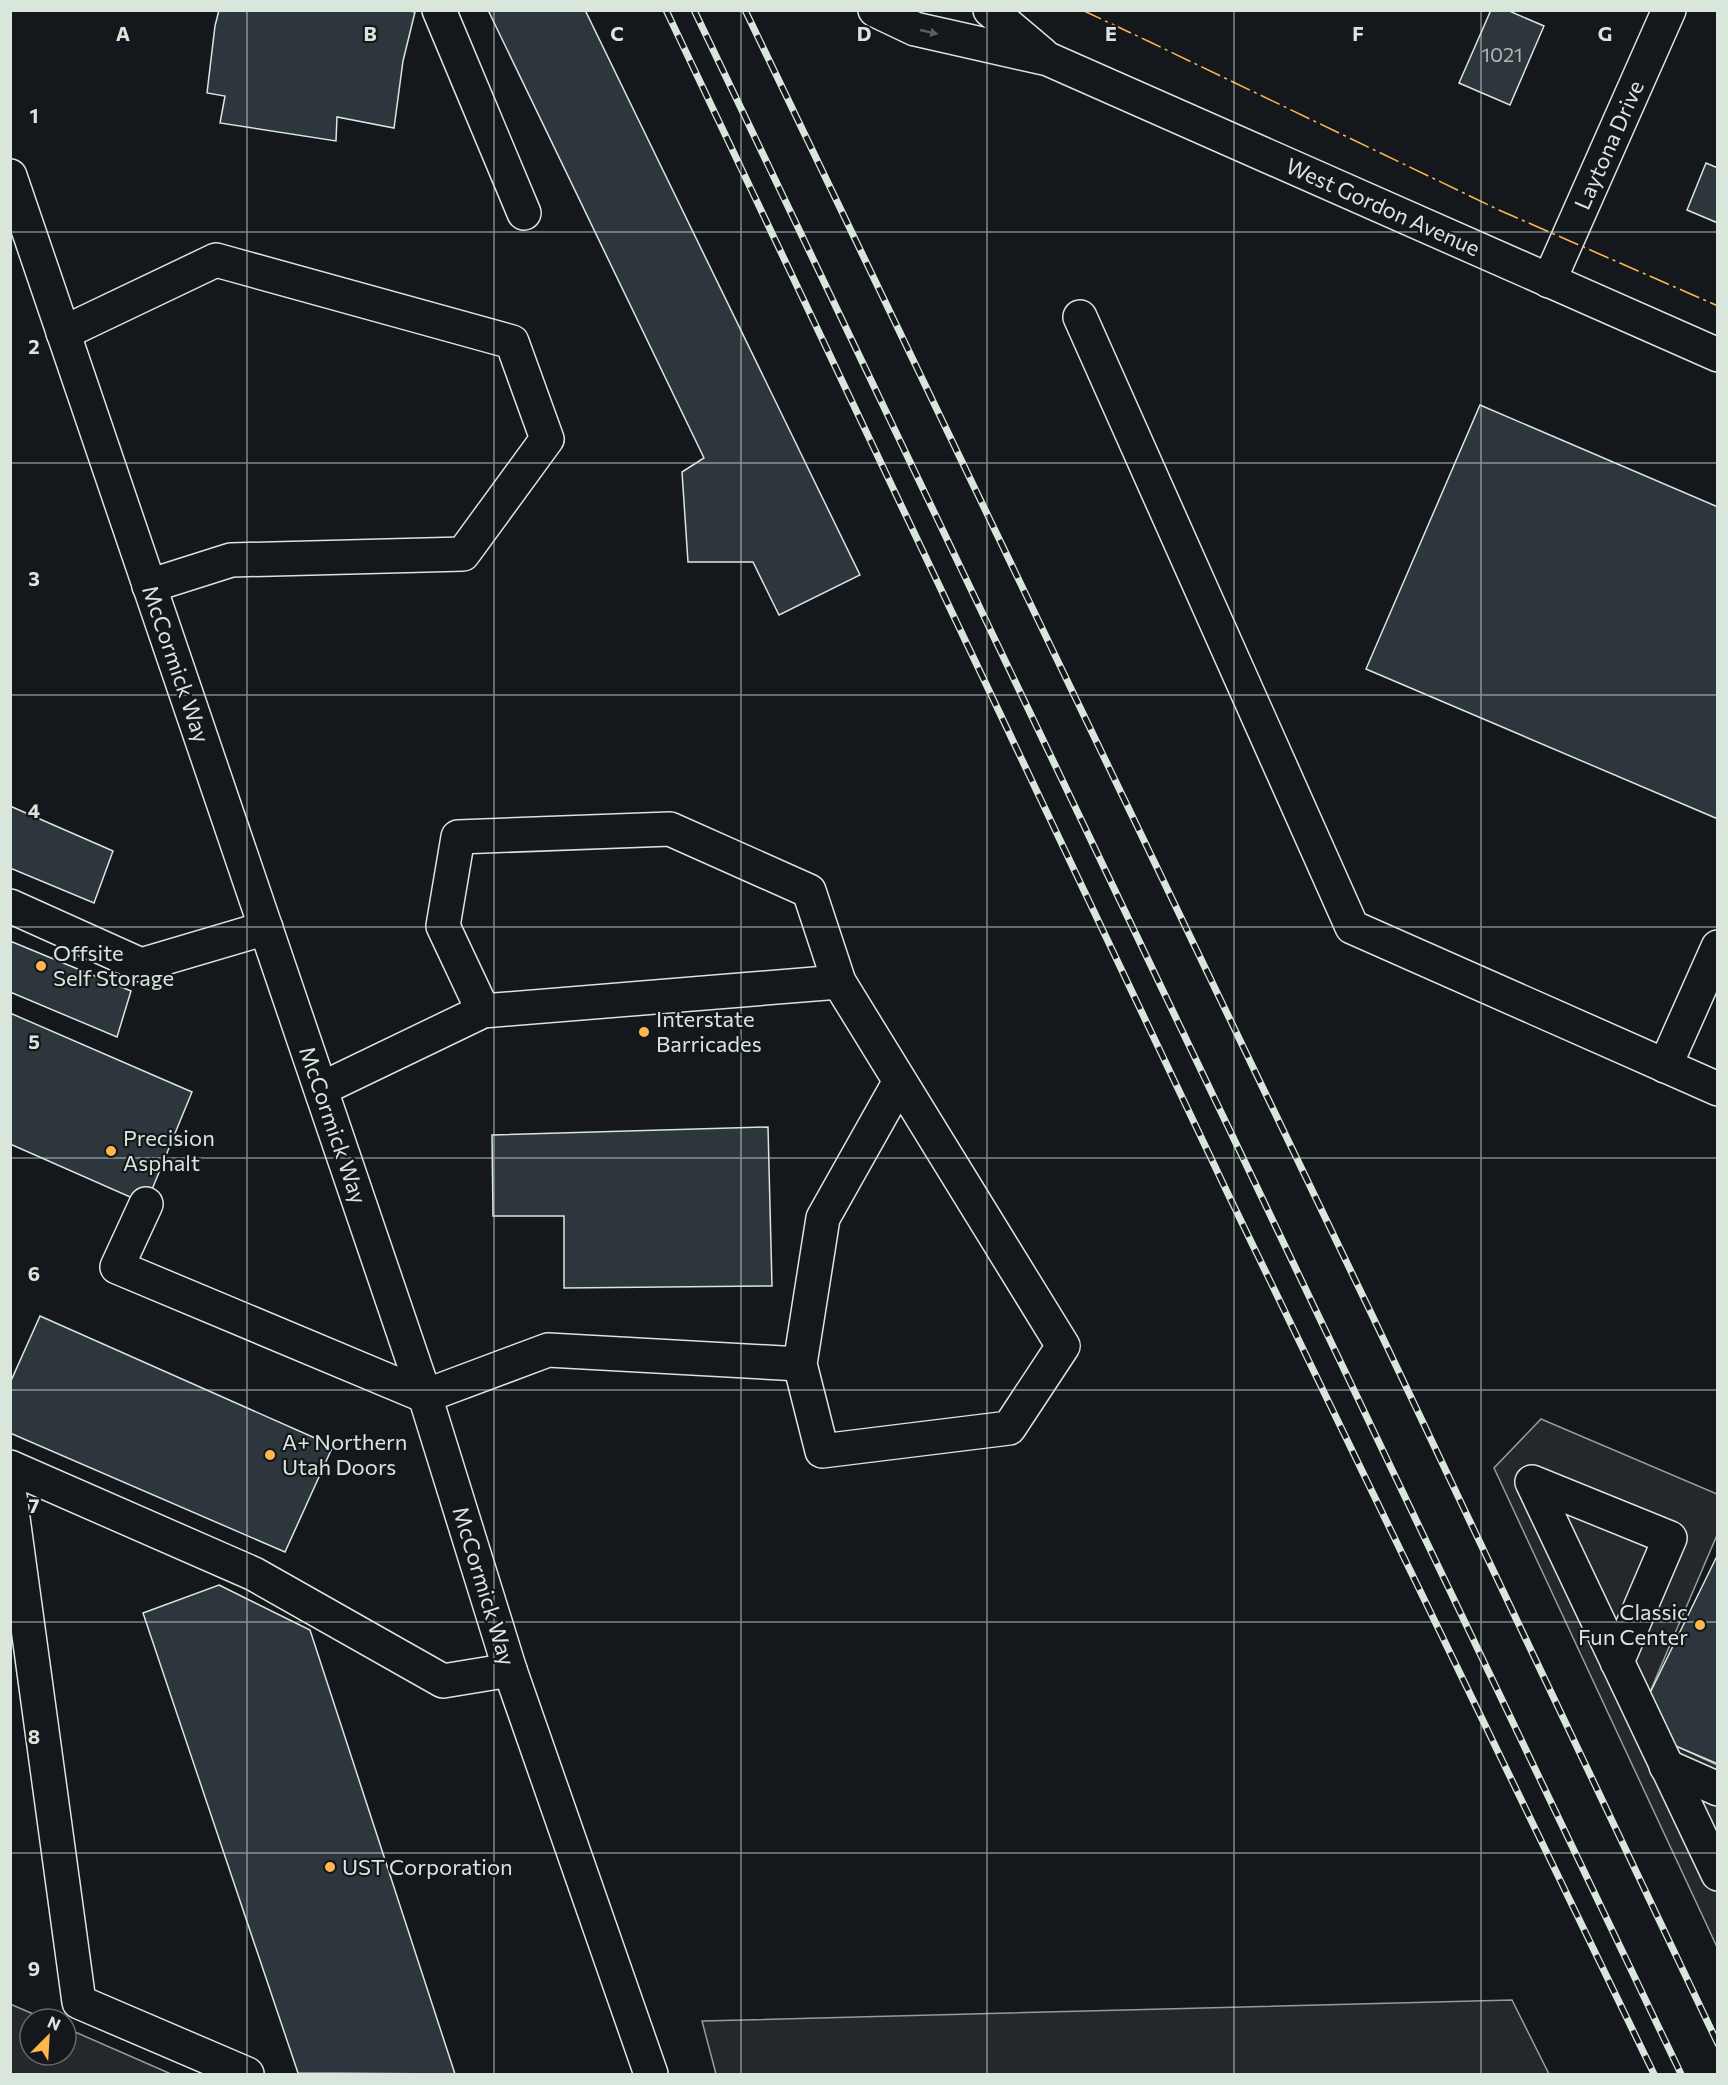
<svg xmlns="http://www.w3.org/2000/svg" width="1728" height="2085" viewBox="0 0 1728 2085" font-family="Commissioner,sans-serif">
<rect width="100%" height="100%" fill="#14181c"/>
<g fill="#24282b" stroke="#939e99" stroke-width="1.5">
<path d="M1541,1419L1717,1494V1535L1635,1727L1717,1765V1947L1494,1468Z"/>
<path d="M1512,2000L1549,2074H716L702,2021Z"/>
<path d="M10,2004L45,2019H30V2055H66V2028L171,2074H11Z"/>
</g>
<g fill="#2c363c" stroke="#d8e6dc" stroke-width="1.5">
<path d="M219,10H405L415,12L403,61L394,128L337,117L336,141L220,123L225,96L207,93L215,26Z"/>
<path d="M488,10H585L860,575L779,615L753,562H688L682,472L704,458Z"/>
<path d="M1491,10H1507L1544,26L1510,105L1459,83Z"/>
<path d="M1706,163L1718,168V223L1687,210Z"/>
<path d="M1480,405L1718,507V819L1366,669Z"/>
<path d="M10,806L113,851L94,903L10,868Z"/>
<path d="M10,941L131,991L117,1037L10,992Z"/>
<path d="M10,1013L192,1092L146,1204L10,1144Z"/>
<path d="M768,1127L772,1286L564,1288V1216H493L492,1135Z"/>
<path d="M40,1316L333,1446L285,1552L10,1433V1383Z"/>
<path d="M1718,1554V1764L1671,1744L1649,1695Z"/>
<path d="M219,1585L310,1630L455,2074L298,2073L143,1613Z"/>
</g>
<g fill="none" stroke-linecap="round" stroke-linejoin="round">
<g stroke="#d8e6dc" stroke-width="36">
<g id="minor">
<path d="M439,10L524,213"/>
<path d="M10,176L425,1396L510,1670L651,2074"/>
<path d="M1549,281L1669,10"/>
<path d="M1080,317L1352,927L1718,1089"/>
<path d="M63,333L216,260L512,342L547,439L463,554L231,560L149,586"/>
<path d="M10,906L141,965L266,928"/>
<path d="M483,1011L443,926L458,837L670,829L809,891L839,982L1063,1346L1009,1428L822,1451L800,1364L823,1218L900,1081"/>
<path d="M1665,1066L1718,947"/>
<path d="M321,1089L483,1011L839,982"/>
<path d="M146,1204L117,1267L425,1396L548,1350L800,1364"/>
<path d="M10,1467L254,1574L443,1681L510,1670"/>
<path d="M10,1496L79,2002L247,2074"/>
<path d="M1617,1662L1670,1538L1532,1482L1718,1874"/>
<path d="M1666,1766L1718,1789"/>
</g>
</g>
<g stroke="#d8e6dc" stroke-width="36">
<g id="major">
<path d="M875,10L915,29L1048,59L1718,355"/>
<path d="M990,10L1042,54"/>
</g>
</g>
<use href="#minor" stroke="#14181c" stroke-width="33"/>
<use href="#major" stroke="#14181c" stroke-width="33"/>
<g stroke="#d8e6dc" stroke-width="7">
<g id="rail">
<path d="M666,10L1229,1196L1654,2074"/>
<path d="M694,10L1681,2074"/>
<path d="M745,10L1372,1315L1718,2044"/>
</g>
</g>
<use href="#rail" stroke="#14181c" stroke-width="4.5" stroke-dasharray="14" stroke-linecap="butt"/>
<path stroke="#ffb74d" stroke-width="1.5" stroke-dasharray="21 4.5 3 4.5" stroke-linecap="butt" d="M1082,10L1150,42L1499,210L1718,306"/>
</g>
<defs><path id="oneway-solid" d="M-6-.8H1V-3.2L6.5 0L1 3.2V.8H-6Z" transform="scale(1.5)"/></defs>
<use fill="#59605f" href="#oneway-solid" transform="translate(929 32) rotate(13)"/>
<path fill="none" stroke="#d8e6dc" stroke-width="1.5" stroke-opacity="0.55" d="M247,10V2074M494,10V2074M741,10V2074M987,10V2074M1234,10V2074M1481,10V2074M10,232H1718M10,463H1718M10,695H1718M10,927H1718M10,1158H1718M10,1390H1718M10,1622H1718M10,1853H1718"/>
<g fill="#ffb74d" stroke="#14181c" stroke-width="2">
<circle cx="41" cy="966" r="6"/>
<circle cx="644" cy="1032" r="6"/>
<circle cx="111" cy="1151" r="6"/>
<circle cx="270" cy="1455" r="6"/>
<circle cx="1700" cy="1625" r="6"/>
<circle cx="330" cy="1867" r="6"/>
</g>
<g text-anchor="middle" stroke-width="4.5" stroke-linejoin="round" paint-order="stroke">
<g font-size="20" fill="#adbab4">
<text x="1502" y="62">1021</text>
</g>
<g font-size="22" fill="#d8e6dc" stroke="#14181c">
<text transform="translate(1609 145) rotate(-66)" y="8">Laytona Drive</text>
<text transform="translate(1383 207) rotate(24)" y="8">West Gordon Avenue</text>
<text transform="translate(176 664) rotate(71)" y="8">McCormick Way</text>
<text transform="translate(333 1125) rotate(71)" y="8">McCormick Way</text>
<text transform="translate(484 1586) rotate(73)" y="8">McCormick Way</text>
</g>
<g font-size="22" fill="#d8e6dc" stroke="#14181c" text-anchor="start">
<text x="53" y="961">Offsite<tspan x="53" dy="25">Self Storage</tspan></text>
<text x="656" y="1027">Interstate<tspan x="656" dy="25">Barricades</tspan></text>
<text x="123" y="1146">Precision<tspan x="123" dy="25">Asphalt</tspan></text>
<text x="282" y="1450">A+ Northern<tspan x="282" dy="25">Utah Doors</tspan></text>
<text x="1688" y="1620" text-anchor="end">Classic<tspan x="1688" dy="25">Fun Center</tspan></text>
<text x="342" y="1875">UST Corporation</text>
</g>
</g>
<g font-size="20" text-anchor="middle" font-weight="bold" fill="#d8e6dc" stroke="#14181c" stroke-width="4.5" stroke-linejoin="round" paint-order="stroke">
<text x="123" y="41">A</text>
<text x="370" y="41">B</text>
<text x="617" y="41">C</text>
<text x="864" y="41">D</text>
<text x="1111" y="41">E</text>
<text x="1358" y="41">F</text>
<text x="1605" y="41">G</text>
<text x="34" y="123">1</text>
<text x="34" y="354">2</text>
<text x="34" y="586">3</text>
<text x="34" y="818">4</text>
<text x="34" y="1049">5</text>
<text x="34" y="1281">6</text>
<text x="34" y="1513">7</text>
<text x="34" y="1744">8</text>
<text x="34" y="1976">9</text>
</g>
<rect width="1728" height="2085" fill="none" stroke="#d8e6dc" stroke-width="24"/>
<g transform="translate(48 2037) rotate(24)"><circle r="28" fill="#14181c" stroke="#626a69" stroke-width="1.5"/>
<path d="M0-4.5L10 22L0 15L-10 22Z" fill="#ffb74d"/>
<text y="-9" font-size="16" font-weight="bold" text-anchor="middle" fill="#d8e6dc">N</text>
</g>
</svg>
